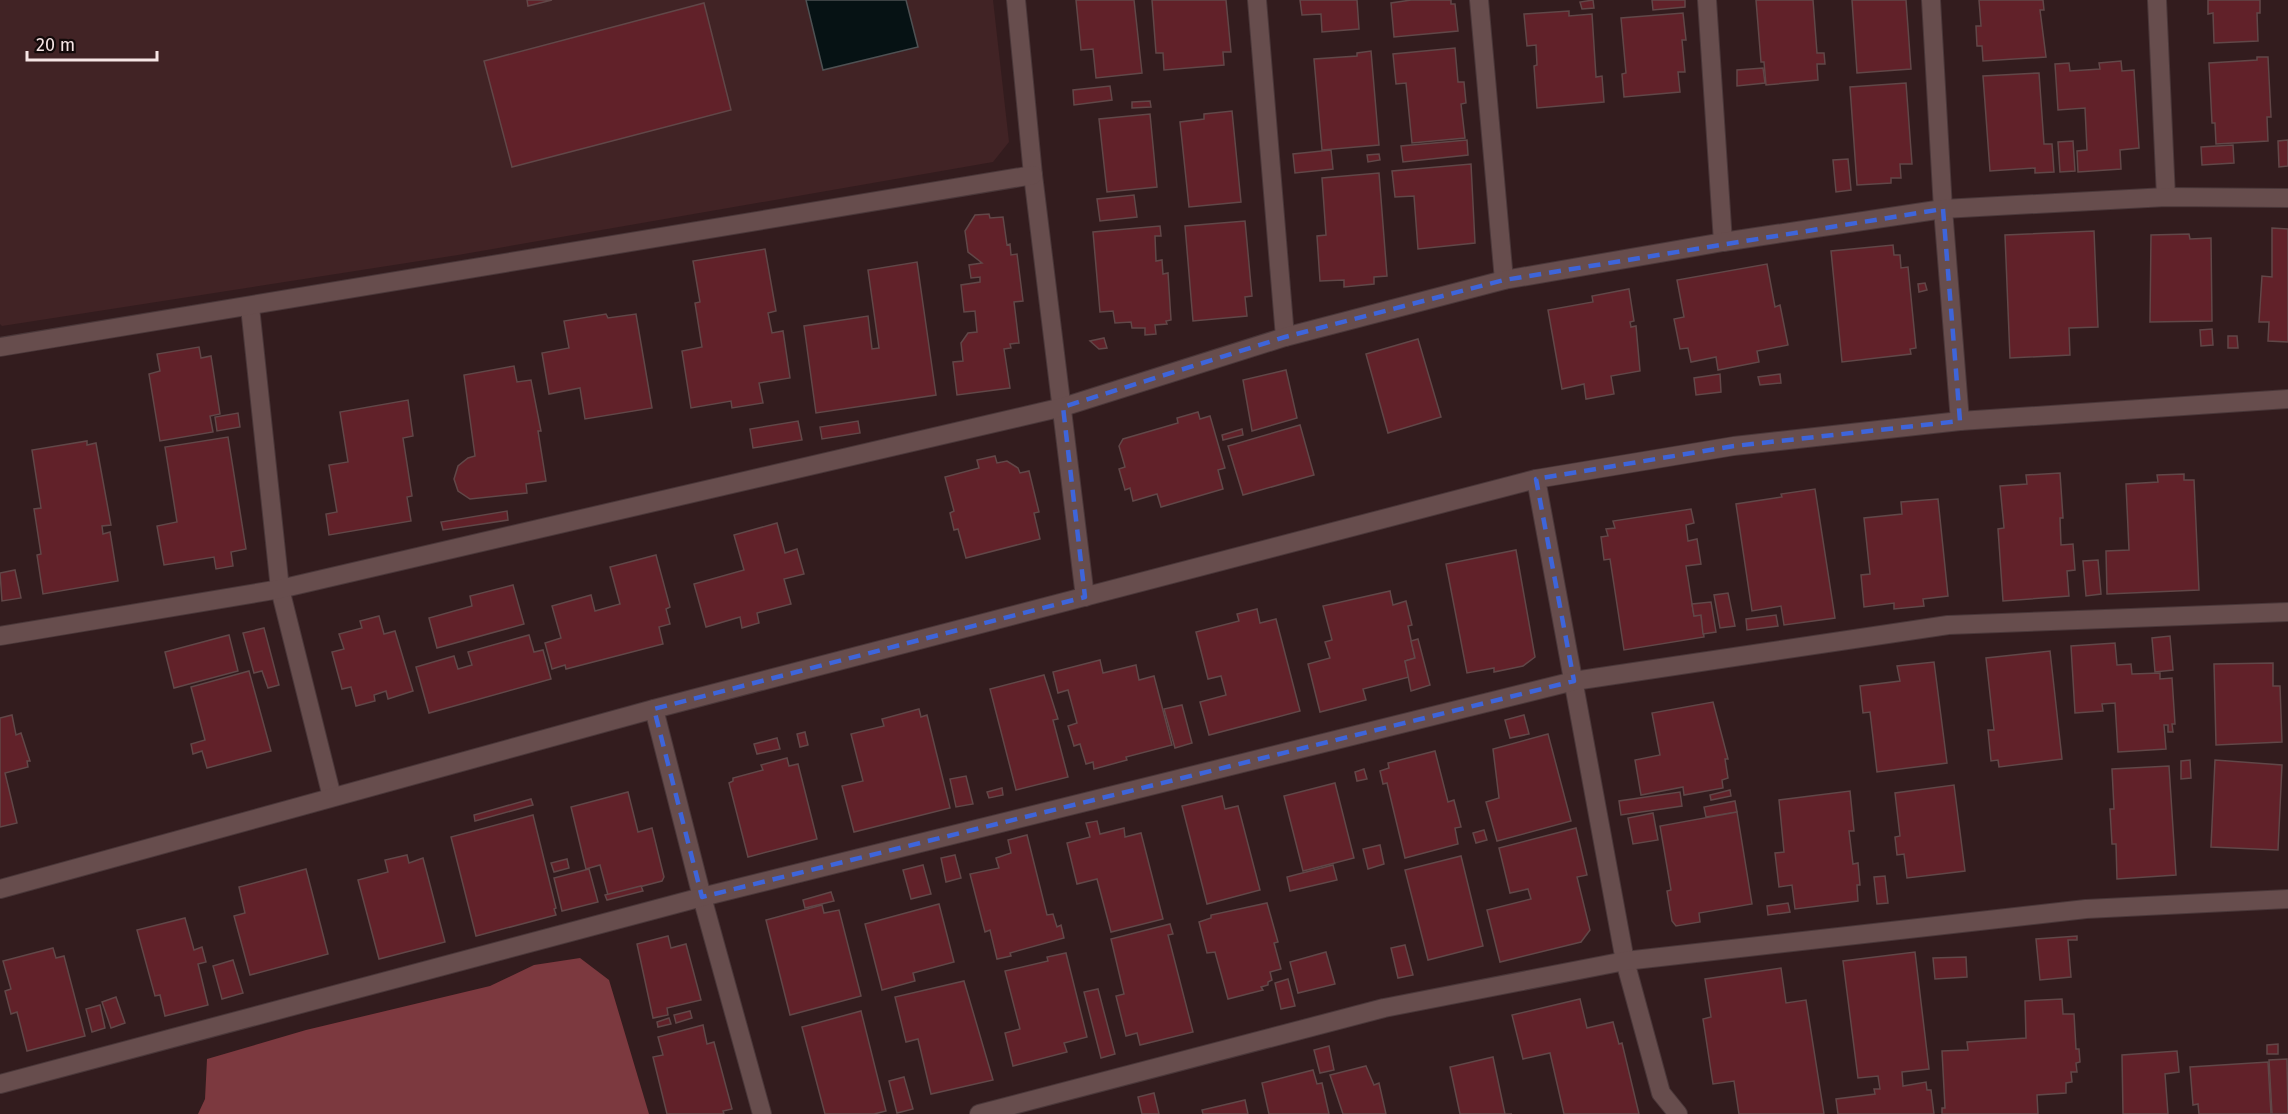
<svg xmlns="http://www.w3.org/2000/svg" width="2288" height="1114" viewBox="0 0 2288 1114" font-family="'Fira Sans',sans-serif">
<rect width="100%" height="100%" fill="#331c1e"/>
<path fill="#412325" d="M0,0H993L1009,142L993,162L458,255L2,326L0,324Z"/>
<path fill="#7c393f" d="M580,958L609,980L649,1114H198L205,1099L207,1059L306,1030L490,986L534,965Z"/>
<path fill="#061214" stroke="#4e5153" stroke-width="1.5" d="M806,0H906L918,47L823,70Z"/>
<g fill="#612129" stroke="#614748" stroke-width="1.5">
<path d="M527,0H552L528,6Z"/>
<path d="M1076,0H1134L1142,73L1096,78L1093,49L1081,50Z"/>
<path d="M1152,0H1226L1231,52H1223L1224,65L1164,70L1163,53H1156Z"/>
<path d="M1300,0H1357L1359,29L1322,32L1321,14L1302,15Z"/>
<path d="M1411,0H1451V4H1455L1458,31L1394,37L1391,3Z"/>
<path d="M1593,0L1594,8L1582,9L1580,2Z"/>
<path d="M1652,0H1685V7L1653,10Z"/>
<path d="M1756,0H1813L1817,53H1824L1825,64H1817L1818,80L1766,85L1764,62H1761Z"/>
<path d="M1852,0H1906L1911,69L1857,73Z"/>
<path d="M1979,0H2043L2044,10H2040L2046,57L1983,61L1982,46H1977L1976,26H1981Z"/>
<path d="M2208,0H2260V13H2257L2258,41L2214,43L2213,13L2208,14Z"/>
<path d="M704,3L731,110L512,167L484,61Z"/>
<path d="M1569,11V16L1592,14L1596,77L1602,76L1604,102L1537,108L1534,66L1537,65L1536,45L1527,46L1524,14Z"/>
<path d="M1683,13L1686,40H1682L1685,72H1678L1680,92L1624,97L1622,74L1626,73L1621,18Z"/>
<path d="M1455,48L1458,82H1464L1466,103L1461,104L1465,138L1412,143L1406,83L1396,84L1393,54Z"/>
<path d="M1371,51L1379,145L1322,150L1314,59L1357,56V53Z"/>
<path d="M2257,57H2268L2271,117H2267L2268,141L2216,144L2215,123H2212L2209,63L2257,60Z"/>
<path d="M2121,61L2122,71L2134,70L2139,148L2120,150L2121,169L2078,172L2077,151L2087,150L2085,108L2058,110L2055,64L2069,63L2070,71L2100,69L2099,63Z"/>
<path d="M1763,68L1765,83L1737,86V70Z"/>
<path d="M2039,73L2044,144H2052L2054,172L2035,173V168L1990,171L1983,76Z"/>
<path d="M1906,83L1912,164H1900L1901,178H1891V183L1857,185L1850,87Z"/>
<path d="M1110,86L1112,100L1074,105L1073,90Z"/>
<path d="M1150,101L1151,107L1132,108V102Z"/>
<path d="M1232,111L1241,202L1189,207L1180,122L1204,119V114Z"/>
<path d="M1150,114L1157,187L1107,192L1099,119Z"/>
<path d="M1467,140L1468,155L1403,162L1401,146Z"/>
<path d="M2288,140V166L2279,167L2278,141Z"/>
<path d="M2073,141L2075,171L2060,172L2058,142Z"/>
<path d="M2233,145L2234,163L2202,165L2201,147Z"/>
<path d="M1331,150L1333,169L1295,173L1293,154Z"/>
<path d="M1379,154L1380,160L1368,162L1367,155Z"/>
<path d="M1848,159L1851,190L1836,192L1833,160Z"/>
<path d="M1471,164L1475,243L1418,249L1414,196L1395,197L1392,171Z"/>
<path d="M1379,173L1387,276L1374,277V284L1344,287V280L1320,281L1317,236L1326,235L1322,178Z"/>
<path d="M1134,195L1137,217L1100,221L1097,199Z"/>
<path d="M989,214L990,218L1003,217L1007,245L1010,244L1011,255L1017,254L1023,301L1014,302L1019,343L1010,344L1011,348L1004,349L1010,388L957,395L953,362L963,361L961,343L968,333L977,332L975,311L964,312L961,285L980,282V277L971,278L969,265L982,263L968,252L965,231L975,215Z"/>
<path d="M1245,221L1252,296L1245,297L1247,316L1193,321L1185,226Z"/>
<path d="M1160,226L1161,236H1155L1156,261L1162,260L1163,274L1168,273L1171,320L1166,321L1167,324L1155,325L1156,334L1145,335V328H1132L1131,322L1115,323L1113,311L1100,312L1093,232Z"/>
<path d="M2272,228L2288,229V342L2268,341L2269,322H2259L2262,276L2272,277Z"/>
<path d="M2094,231L2098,327L2069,328L2070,355L2010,358L2005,235Z"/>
<path d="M2189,234L2190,239L2211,238L2212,321L2150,322L2151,235Z"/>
<path d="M1893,245L1894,255H1900L1901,268L1908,267L1916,348L1910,349L1911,354L1842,362L1831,251Z"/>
<path d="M765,249L776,311L768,313L772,333L783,331L790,378L759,383L763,403L732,408L731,401L691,408L682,351L702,347L695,303L700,302L693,261Z"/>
<path d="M917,262L936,395L816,413L804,326L868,316L872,349L879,348L868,270Z"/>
<path d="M1767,264L1775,307L1780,305L1788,345L1757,351L1759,362L1718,370L1716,357L1691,362L1688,348L1680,349L1674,319L1684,317L1677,280Z"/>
<path d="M1925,283L1927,290L1919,292L1918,284Z"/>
<path d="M1629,289L1634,321L1630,322L1631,327L1636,326L1640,371L1611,376L1614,394L1586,399L1584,384L1562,389L1548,310L1593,302L1592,296Z"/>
<path d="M606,314L608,318L636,314L652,408L585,419L580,388L549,394L542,353L569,348L564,321Z"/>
<path d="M2212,329L2213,345L2201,346L2200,330Z"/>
<path d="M2228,336H2237L2238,348H2228Z"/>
<path d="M1104,338L1107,348L1099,349L1090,341Z"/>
<path d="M1418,339L1441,417L1388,433L1366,354Z"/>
<path d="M199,347L201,358L211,356L220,414L210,416L213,432L160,441L149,374L160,371L157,354Z"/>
<path d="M514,366L517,382L531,380L541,431H538L546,481L526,484L527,493L470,499L458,491L454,479L458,466L468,458L475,456L464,375Z"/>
<path d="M1286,370L1297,418L1252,431L1243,380Z"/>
<path d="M1720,374L1721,392L1696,395L1694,378Z"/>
<path d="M1780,374L1781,383L1760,385L1758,377Z"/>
<path d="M408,400L413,436L403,438L412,496L407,497L411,521L329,535L326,514L337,512L329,465L348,462L340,412Z"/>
<path d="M1198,412L1200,419L1210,416L1225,468L1218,470L1223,489L1161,507L1157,494L1133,501L1130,488L1125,490L1119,469L1125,467L1119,446L1123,439L1178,423L1177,418Z"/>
<path d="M238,413L240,427L217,431L215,417Z"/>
<path d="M798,421L802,440L753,448L750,429Z"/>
<path d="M858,421L860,433L822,439L820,427Z"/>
<path d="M1300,425L1314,475L1243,495L1228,446Z"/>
<path d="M1242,429L1243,435L1223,440L1222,435Z"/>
<path d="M228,437L246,549L231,552L233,566L216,569L214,557L164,565L157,526L177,522L165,447Z"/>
<path d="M87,441V445L96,443L111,525L102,526L103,534L110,532L118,581L43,594L37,555L41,554L34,509L41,508L32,450Z"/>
<path d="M995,456L997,463L1007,461L1018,468L1020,473L1029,471L1039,512L1034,513L1040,539L966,558L958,529L954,530L950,513L954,511L945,477L979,468L977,460Z"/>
<path d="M2060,473L2063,518H2060L2061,545L2073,544L2075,570L2067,571L2069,596L2003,601L1998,529L2004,528L2000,486L2027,484L2026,475Z"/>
<path d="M2184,474V480H2194L2199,590L2107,594L2106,551L2129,550L2126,484L2158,482L2157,475Z"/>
<path d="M1815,489L1835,618L1784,625L1781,606L1752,611L1736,504L1782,497L1781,494Z"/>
<path d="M1938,499L1948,596L1923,599L1924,606L1894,609V603L1864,607L1861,575L1870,574L1864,518L1902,514L1901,502Z"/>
<path d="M1691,509L1694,523L1686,525L1688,541L1697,539L1701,564L1686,566L1694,616L1701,615L1704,637L1624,650L1610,559L1604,560L1601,537L1608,536L1606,529L1615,528L1613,521Z"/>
<path d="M507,511L508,520L443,530L441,522Z"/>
<path d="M777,523L785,553L797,549L804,574L784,579L791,604L757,613L759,623L742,628L740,617L706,627L694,584L744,570L734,535Z"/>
<path d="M1516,550L1535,657L1523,666L1494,672V668L1467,673L1446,564Z"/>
<path d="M656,555L670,607L666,609L670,624L659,627L663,644L566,669L565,665L552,669L545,643L561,638L552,606L591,595L595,611L620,604L610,567Z"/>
<path d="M2098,560L2101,594L2086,596L2083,561Z"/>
<path d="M15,570L21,598L2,601L0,573Z"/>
<path d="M513,585L524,624L437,648L429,618L472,606L470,596Z"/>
<path d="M1390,591L1393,605L1406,601L1412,625L1408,626L1415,658L1405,661L1409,677L1363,689L1366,700L1320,712L1308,664L1330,658L1325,642L1332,640L1323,606Z"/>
<path d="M1728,593L1735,626L1720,628L1714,595Z"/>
<path d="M1711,602L1716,632L1703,634L1701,615L1694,616L1692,604Z"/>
<path d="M1257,609L1260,623L1276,619L1300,711L1209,735L1200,702L1226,695L1221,676L1208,679L1196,632L1239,621L1237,614Z"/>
<path d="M1776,615L1778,626L1747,630L1746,619Z"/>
<path d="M379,616L384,634L395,631L413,691L388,699L386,691L374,695L375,701L356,706L351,687L342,689L332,652L344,649L339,634L362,628L360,621Z"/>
<path d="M264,628L279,685L268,688L262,671L254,673L243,633Z"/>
<path d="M229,635L238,671L174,688L165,652Z"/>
<path d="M529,635L534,652L543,650L551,679L429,713L416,667L454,656L458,669L472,665L468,652Z"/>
<path d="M2170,636L2173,670L2155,672L2152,638Z"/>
<path d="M1418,639L1430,685L1411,691L1405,661L1415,658L1411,641Z"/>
<path d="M2115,643L2117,665L2131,664L2132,674L2160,673V679L2172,678L2175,724H2172L2173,732H2168V725H2164L2166,749L2118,752L2115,703L2102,704L2103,711L2075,713L2071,646Z"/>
<path d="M2050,651L2062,759L1999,767L1998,760L1991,761L1988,730H1994L1986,658Z"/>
<path d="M1100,660L1103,673L1136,665L1139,680L1154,676L1172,745L1126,757L1127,760L1094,769L1093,762L1086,764L1080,744L1074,746L1068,726L1077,723L1068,690L1058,693L1053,672Z"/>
<path d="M1934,662L1947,763L1877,772L1870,712L1863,713L1860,686L1900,681L1897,666Z"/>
<path d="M2273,663V686H2280L2282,742L2216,745L2214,664Z"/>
<path d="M249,671L271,751L207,768L202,751L193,754L191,744L205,740L191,687Z"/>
<path d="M1044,675L1058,719L1053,720L1068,777L1016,790L990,689Z"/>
<path d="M1713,702L1728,759H1725L1728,778L1722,780L1723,788L1684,795L1683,787L1641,795L1635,760L1660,755L1652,713Z"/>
<path d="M1182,705L1192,743L1175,748L1164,709Z"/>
<path d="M919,709L921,717L927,715L950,808L854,832L842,786L863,781L851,734L884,726L882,719Z"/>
<path d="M12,715L16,735L21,733L30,761H27L28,767L5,773L17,823L0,827V718Z"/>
<path d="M1524,715L1529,734L1510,738L1505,720Z"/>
<path d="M805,732L808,745L800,747L797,734Z"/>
<path d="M1548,734L1571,821L1497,841L1486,802L1499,798L1493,749Z"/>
<path d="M777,738L780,749L757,754L754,744Z"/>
<path d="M1435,751L1448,802L1454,800L1461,827L1455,828L1458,844L1405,858L1387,783L1383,784L1380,771L1389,768L1388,763Z"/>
<path d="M787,758L789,766L798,764L817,839L748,857L729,783L733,781V778L763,770L761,765Z"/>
<path d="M2190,760L2191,778L2181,779V761Z"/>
<path d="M2215,760L2282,765L2278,850L2211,847Z"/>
<path d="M2169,766L2176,875L2117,879L2116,844H2112L2110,809H2114L2112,769Z"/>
<path d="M1364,769L1367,779L1357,781L1355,772Z"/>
<path d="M966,776L973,804L956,807L950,779Z"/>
<path d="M1335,783L1354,858L1303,871L1284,796Z"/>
<path d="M1954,785L1965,871L1907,878L1904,854L1897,855L1895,837L1900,836L1895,793Z"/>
<path d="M1002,788L1003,795L989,798L987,792Z"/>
<path d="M1730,790L1731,796L1711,800L1710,795Z"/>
<path d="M1850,791L1854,831H1849L1853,864L1858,863L1860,885H1857L1858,901L1795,909L1792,885L1779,887L1775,853L1784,852L1779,800Z"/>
<path d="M628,792L638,832L652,828L664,877L662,881L608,895L600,865L586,869L571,807Z"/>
<path d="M1680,792L1682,806L1621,815L1619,801Z"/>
<path d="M1222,796L1225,809L1238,806L1260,890L1207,904L1182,806Z"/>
<path d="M531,799L533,805L475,821L474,815Z"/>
<path d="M1735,801L1737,812L1706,817L1704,807Z"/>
<path d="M1737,812L1752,904L1699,913L1700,922L1676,926L1672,921L1667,891L1671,890L1660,826Z"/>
<path d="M1653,813L1658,840L1633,844L1628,818Z"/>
<path d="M533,815L556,908L554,909L556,915L476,936L451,837Z"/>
<path d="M1097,821L1100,834L1124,828L1125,837L1141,833L1163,919L1111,932L1097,879L1077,884L1067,843L1090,837L1086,823Z"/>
<path d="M1576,828L1587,875L1577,877L1590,930L1581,942L1500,962L1487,910L1531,899L1528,889L1510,893L1499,848Z"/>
<path d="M1484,830L1487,840L1476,843L1473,833Z"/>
<path d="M1027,835L1047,915L1053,914L1057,927L1061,925L1064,938L1010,953L1011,956L997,959L990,930L985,932L970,874L999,868L996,858L1011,853L1008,840Z"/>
<path d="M1380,845L1384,864L1368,869L1363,849Z"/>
<path d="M407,855L409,863L423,858L445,942L379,959L358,880L388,872L385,860Z"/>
<path d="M955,855L961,878L946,882L941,858Z"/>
<path d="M1461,856L1483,946L1428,960L1405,870Z"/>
<path d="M567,859L569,868L554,872L551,863Z"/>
<path d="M923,865L931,894L911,899L903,870Z"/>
<path d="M1333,865L1337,880L1290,891L1287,877Z"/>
<path d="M306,869L328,954L250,975L234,916L245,913L239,887Z"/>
<path d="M589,869L598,902L562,911L554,878Z"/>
<path d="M1885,876L1888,903L1877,904L1874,877Z"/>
<path d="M641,886L643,891L607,900L605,895Z"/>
<path d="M831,892L834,901L805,908L803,900Z"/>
<path d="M1267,903L1278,942L1274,943L1281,969L1270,972L1272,980L1268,982V985L1261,987L1263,990L1228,999L1215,952L1207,953L1199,922L1211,918V915Z"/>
<path d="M1788,903L1790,912L1768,915L1767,906Z"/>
<path d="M939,904L954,962L913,973L915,981L882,990L865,924Z"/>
<path d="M822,905L824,913L839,910L861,996L790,1015L766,920Z"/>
<path d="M185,918L194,950L202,947L206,962L198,964L208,1005L165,1016L160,995L155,996L137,930Z"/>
<path d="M1170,924L1173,934L1168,935L1193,1032L1140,1045L1137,1033L1126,1036L1116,996L1124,994L1111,939Z"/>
<path d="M668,936L671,948L686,944L701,1000L667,1008L668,1015L653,1018L637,944Z"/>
<path d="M2077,936V940H2068L2071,977L2040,980L2036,939Z"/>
<path d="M1405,945L1413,975L1398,978L1391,948Z"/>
<path d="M53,948L56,958L64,956L85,1036L27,1051L17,1012L11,1014L5,991L11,989L3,961Z"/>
<path d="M1326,952L1335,984L1298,993L1290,962Z"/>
<path d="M1915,952L1929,1069L1902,1072L1903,1086L1926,1082L1927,1090H1931L1934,1114H1838L1836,1099L1875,1094L1874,1089H1880L1878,1076L1858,1078L1843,961Z"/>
<path d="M1066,953L1087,1037L1064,1043L1067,1052L1013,1066L1005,1033L1020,1029L1005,971L1048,961L1047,957Z"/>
<path d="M1966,957L1967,977L1935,979L1933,958Z"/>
<path d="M233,960L243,993L222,999L213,966Z"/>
<path d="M1781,968L1786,1003L1806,1000L1824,1114H1739L1734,1081L1713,1084L1703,1019L1711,1017L1705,979Z"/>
<path d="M1288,979L1295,1006L1281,1009L1275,983Z"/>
<path d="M964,981L993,1080L931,1094L918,1039L906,1042L895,997Z"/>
<path d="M1098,989L1115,1054L1101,1058L1084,992Z"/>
<path d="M116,997L125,1023L111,1028L102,1002Z"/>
<path d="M1580,999L1587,1028L1613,1022L1619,1044L1622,1043L1639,1114H1564L1550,1053L1523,1059L1512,1015Z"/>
<path d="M2062,999L2063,1014H2074L2076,1049H2079L2080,1062L2076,1063L2077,1072H2071L2072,1082L2066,1083V1093L2037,1095L2038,1114H1942V1108H1945L1942,1051L1968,1050L1967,1042L2026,1038L2025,1001Z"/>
<path d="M100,1005L105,1028L92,1032L86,1009Z"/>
<path d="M690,1011L692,1018L676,1023L674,1015Z"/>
<path d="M861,1011L886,1111L874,1114H825L802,1027Z"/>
<path d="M669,1018L671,1024L658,1027L657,1022Z"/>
<path d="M703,1025L707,1044L714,1042L732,1109L723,1111L724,1114H667L653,1057L663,1055L658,1037Z"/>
<path d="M2278,1044V1054H2267V1045Z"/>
<path d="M1329,1046L1334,1070L1320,1073L1314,1050Z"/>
<path d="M2177,1051L2179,1072L2165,1074L2168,1114H2123L2122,1055Z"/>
<path d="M1493,1057L1505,1114H1512H1460L1450,1067Z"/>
<path d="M2287,1059L2288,1114H2272L2269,1060Z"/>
<path d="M2268,1062L2271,1114H2199L2198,1104L2193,1105L2190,1067Z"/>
<path d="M1366,1066L1374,1085L1379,1083L1386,1114H1343L1330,1075Z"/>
<path d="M1313,1070L1317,1084L1322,1083L1329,1114H1269L1262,1083Z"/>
<path d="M904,1077L913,1109L897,1113L889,1081Z"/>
<path d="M1154,1093L1159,1114H1142L1138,1097Z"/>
<path d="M1245,1100L1248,1114H1203L1202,1110Z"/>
</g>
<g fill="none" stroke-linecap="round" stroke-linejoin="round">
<g stroke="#4a3739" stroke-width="20">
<g id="minor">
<path d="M1016,0L1033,175L1085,597"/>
<path d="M1257,0L1285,337"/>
<path d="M1479,0L1504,280"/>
<path d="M1707,0L1723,242"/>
<path d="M1931,0L1943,209L1960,421"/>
<path d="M2157,0L2166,197"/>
<path d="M250,307L280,589L332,797"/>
<path d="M0,347L1033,175"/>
<path d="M1536,479L1625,961L1661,1093L1678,1114"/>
<path d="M0,636L280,589L1063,407L1285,337L1504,280L1723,242L1943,209L2166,197L2288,198"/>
<path d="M654,709L702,897L762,1114"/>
<path d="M0,889L654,709L1536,479L1734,446L1960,421L2288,399"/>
<path d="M0,1084L702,897L1574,681L1948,625L2288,612"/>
<path d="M979,1114L1384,1008L1625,961L2086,909L2288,899"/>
</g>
</g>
<use href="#minor" stroke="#674d4d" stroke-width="18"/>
</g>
<path fill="none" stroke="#3e65da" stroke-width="4.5" stroke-dasharray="12 8" stroke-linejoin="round" d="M1943,209L1960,421L1734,446L1536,479L1574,681L702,897L654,709L1085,597L1063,407L1285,337L1504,280Z"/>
<path d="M27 51v9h130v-9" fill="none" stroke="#f6e5e5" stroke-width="3"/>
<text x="36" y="51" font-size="18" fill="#f6e5e5" stroke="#140a0a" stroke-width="4.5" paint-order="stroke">20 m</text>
</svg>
